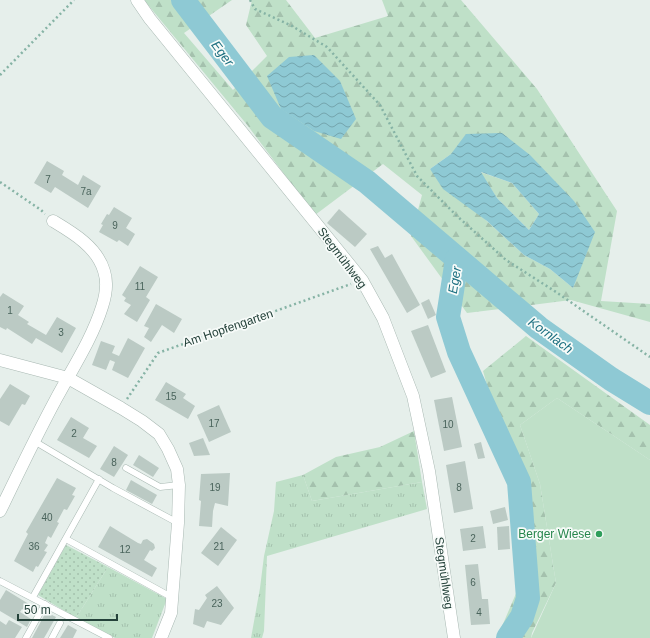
<svg xmlns="http://www.w3.org/2000/svg" width="650" height="638" viewBox="0 0 650 638" font-family="Arial,sans-serif">
<defs>
<pattern id="grass-tufts" width="24" height="20" patternUnits="userSpaceOnUse"><rect width="24" height="20" fill="#bfe0c8"/><path d="M3 7l-1-3M5 7V3M7 7l1-3M15 17l-1-3M17 17v-4M19 17l1-3" fill="none" stroke="#a4c1ad"/></pattern>
<pattern id="forest-firs" width="22" height="20" patternUnits="userSpaceOnUse"><rect width="22" height="20" fill="#bfe0c8"/><path d="M5 1l3.5 6h-7zM16 11l3.5 6h-7z" fill="#a4c1ad"/></pattern>
<pattern id="park-dots" width="8" height="8" patternUnits="userSpaceOnUse"><rect width="8" height="8" fill="#bfe0c8"/><path d="M2 2h.1M6 6h.1" fill="none" stroke="#a4c1ad" stroke-width="1.8" stroke-linecap="round"/></pattern>
<pattern id="water-waves" width="16" height="10" patternUnits="userSpaceOnUse"><rect width="16" height="10" fill="#8ec9d4"/><path d="M0 5q4-4 8 0t8 0" fill="none" stroke="#74a5ad"/></pattern>
</defs>
<rect width="100%" height="100%" fill="#e6efeb"/>
<g fill="url(#grass-tufts)">
<path d="M303,475L312,501L422,482L427,509L267,556L264,631L262,638H251L260,588L264,556L274,511L276,482Z"/>
<path d="M108,567L167,599L152,638H115L76,618Z"/>
</g>
<g fill="url(#forest-firs)" fill-rule="evenodd">
<path d="M144,0H232L184,33L233,90L267,56L246,25L252,0H286L315,38L388,16L382,0H461L537,89L617,211L601,301L650,304V322L571,300L467,313L411,236L422,195L383,164L315,215L248,126ZM451,154L574,201L577,276L573,288L550,269L524,255L430,169Z"/>
<path d="M480,172L512,183L539,214L529,230L497,198Z"/>
<path d="M526,336L650,425V460L557,398L520,425L540,484L556,583L532,633L531,638H497L523,577L515,484L483,371Z"/>
<path d="M414,431L422,482L312,501L303,475L336,457L380,447Z"/>
</g>
<path fill="url(#park-dots)" d="M66,545L108,567L76,618L38,595Z"/>
<path fill="#bfe0c8" d="M557,398L650,460V638H531L556,583L540,484L520,425Z"/>
<g fill="url(#water-waves)" fill-rule="evenodd">
<path d="M314,55L340,81L356,119L341,139L314,131L281,109L267,76L289,57Z"/>
<path d="M502,133L530,155L574,201L595,232L573,288L550,269L524,255L487,221L443,189L430,169L451,154L466,134ZM481,172L512,183L539,214L529,230L497,198Z"/>
</g>
<g fill="none" stroke-linecap="round" stroke-linejoin="round">
<g stroke="#8ec9d4" stroke-width="24">
<path d="M183,0L272,117L367,182L539,328L611,379L650,403"/>
<path d="M457,259L448,317L459,352L519,482L528,598L522,617L508,638"/>
</g>
</g>
<g fill="#bbcac4">
<path d="M47,161L64,171L62,175L78,185L83,175L101,186L88,208L55,187L51,193L34,183Z"/>
<path d="M114,207L132,218L126,228L135,234L128,246L119,240L117,242L99,232L103,225L101,224L107,214L109,215Z"/>
<path d="M339,209L367,234L355,247L327,223Z"/>
<path d="M378,246L385,258L392,254L420,305L407,313L370,249Z"/>
<path d="M140,266L158,277L146,297L150,300L137,322L124,314L131,305L124,301L126,298L122,295Z"/>
<path d="M3,293L24,306L18,315L29,322L27,324L46,335L57,317L76,328L62,353L36,338L32,344L7,328L6,330L0,327V297Z"/>
<path d="M429,299L436,315L428,319L421,303Z"/>
<path d="M156,304L182,319L174,333L162,325L151,342L144,337L149,328L144,326Z"/>
<path d="M428,325L446,372L431,378L411,331Z"/>
<path d="M128,338L145,348L128,378L112,370L115,362L110,360L106,370L92,365L101,341L115,346L112,353L119,356Z"/>
<path d="M166,382L186,394L183,398L195,406L188,419L155,400Z"/>
<path d="M10,384L30,396L25,405L22,404L9,426L0,421V399Z"/>
<path d="M452,397L462,447L444,451L434,400Z"/>
<path d="M219,405L231,432L209,442L197,415Z"/>
<path d="M71,417L89,428L83,438L97,446L89,458L57,440Z"/>
<path d="M203,438L210,455L194,456L189,443Z"/>
<path d="M481,442L485,458L478,459L474,444Z"/>
<path d="M114,446L128,455L114,477L100,469Z"/>
<path d="M139,455L159,468L153,477L133,465Z"/>
<path d="M465,461L473,509L454,513L446,465Z"/>
<path d="M230,473L228,506L215,503L213,511L212,527L199,526L201,501L199,500L201,474Z"/>
<path d="M57,478L76,488L72,495L75,496L67,510L64,509L57,522L59,523L51,538L48,536L45,543L48,545L44,551L47,552L38,567L36,566L33,572L14,561L28,534L26,532Z"/>
<path d="M131,480L157,495L152,504L126,490Z"/>
<path d="M505,507L508,520L493,524L490,511Z"/>
<path d="M110,526L138,543L141,544L143,540L147,539L154,544L155,548L152,551L150,550L144,560L157,568L152,577L98,547Z"/>
<path d="M483,526L486,548L463,551L460,529Z"/>
<path d="M509,526L510,549L498,550L497,527Z"/>
<path d="M221,527L237,540L218,566L201,553Z"/>
<path d="M478,564L482,599H488L490,624L471,625L465,565Z"/>
<path d="M217,586L234,608L221,625L207,621L204,628L193,624L195,609L199,610L207,598L205,595Z"/>
<path d="M6,590L37,609L33,615L22,609L20,612L31,619L27,627L0,611V600Z"/>
<path d="M46,612L56,617L47,633L44,638H32Z"/>
<path d="M9,620L22,627L15,638H0V621L6,625Z"/>
<path d="M68,625L77,630L73,638H60Z"/>
</g>
<g fill="none" stroke-linecap="round" stroke-linejoin="round">
<g stroke="#a8b8b2" stroke-width="7">
<g id="service">
<path d="M34,441L113,488L178,523"/>
<path d="M126,468L160,487L179,485"/>
<path d="M66,539L173,598"/>
<path d="M0,581L109,638"/>
<path d="M33,597L99,479"/>
<path d="M26,638L45,604"/>
<path d="M52,638L60,623"/>
</g>
</g>
<g stroke="#a8b8b2" stroke-width="13">
<g id="minor">
<path d="M137,0L150,19L362,280L383,318L413,396L429,471L454,638"/>
<path d="M0,360L68,378L121,408L142,421L159,434L168,449L177,469L179,485L178,523L171,613L161,638"/>
<path d="M0,511C18,474 36,436 56,399C72,369 92,339 102,307C106,295 108,283 104,271C97,247 73,233 53,221"/>
</g>
</g>
<g stroke="#86b3a5" stroke-width="2.5" stroke-dasharray="2 3" stroke-linecap="butt">
<path d="M250,0L255,9L292,26L327,47L380,105L417,176L457,216L506,260L556,292L650,357"/>
<path d="M0,75L74,0"/>
<path d="M0,182L41,210L45,214"/>
<path d="M127,399L158,353L351,284"/>
</g>
<use href="#service" stroke="#fff" stroke-width="6"/>
<use href="#minor" stroke="#fff" stroke-width="12"/>
</g>
<circle fill="#2e9e5b" stroke="#f7fbf9" stroke-width="1.5" cx="599" cy="534" r="4"/>
<g text-anchor="middle" stroke-width="3.5" stroke-linejoin="round" paint-order="stroke">
<g font-size="10" fill="#4a645c">
<text x="48" y="183">7</text>
<text x="86" y="195">7a</text>
<text x="115" y="229">9</text>
<text x="140" y="290">11</text>
<text x="10" y="314">1</text>
<text x="61" y="336">3</text>
<text x="171" y="400">15</text>
<text x="214" y="427">17</text>
<text x="448" y="428">10</text>
<text x="74" y="437">2</text>
<text x="114" y="466">8</text>
<text x="215" y="491">19</text>
<text x="459" y="491">8</text>
<text x="47" y="521">40</text>
<text x="473" y="542">2</text>
<text x="34" y="550">36</text>
<text x="219" y="550">21</text>
<text x="125" y="553">12</text>
<text x="473" y="586">6</text>
<text x="217" y="607">23</text>
<text x="479" y="616">4</text>
</g>
<g font-size="12" fill="#24423a" stroke="#f7fbf9">
<text transform="translate(342 258) rotate(53)" y="4">Stegmühlweg</text>
<text transform="translate(228 328) rotate(-19)" y="4">Am Hopfengarten</text>
<text transform="translate(444 573) rotate(82)" y="4">Stegmühlweg</text>
</g>
<g font-size="12" fill="#27864d" stroke="#f7fbf9" text-anchor="end">
<text x="591" y="538">Berger Wiese</text>
</g>
<g font-size="13" font-style="italic" fill="#1c6f80" stroke="#f7fbf9">
<text transform="translate(223 53) rotate(53)" y="5">Eger</text>
<text transform="translate(454 280) rotate(-81)" y="5">Eger</text>
<text transform="translate(551 335) rotate(36)" y="5">Kornlach</text>
</g>
</g>
<path d="M18 614v6h99v-6" fill="none" stroke="#24423a" stroke-width="2"/>
<text x="24" y="614" font-size="12" fill="#24423a" stroke="#f7fbf9" stroke-width="3" paint-order="stroke">50 m</text>
</svg>
